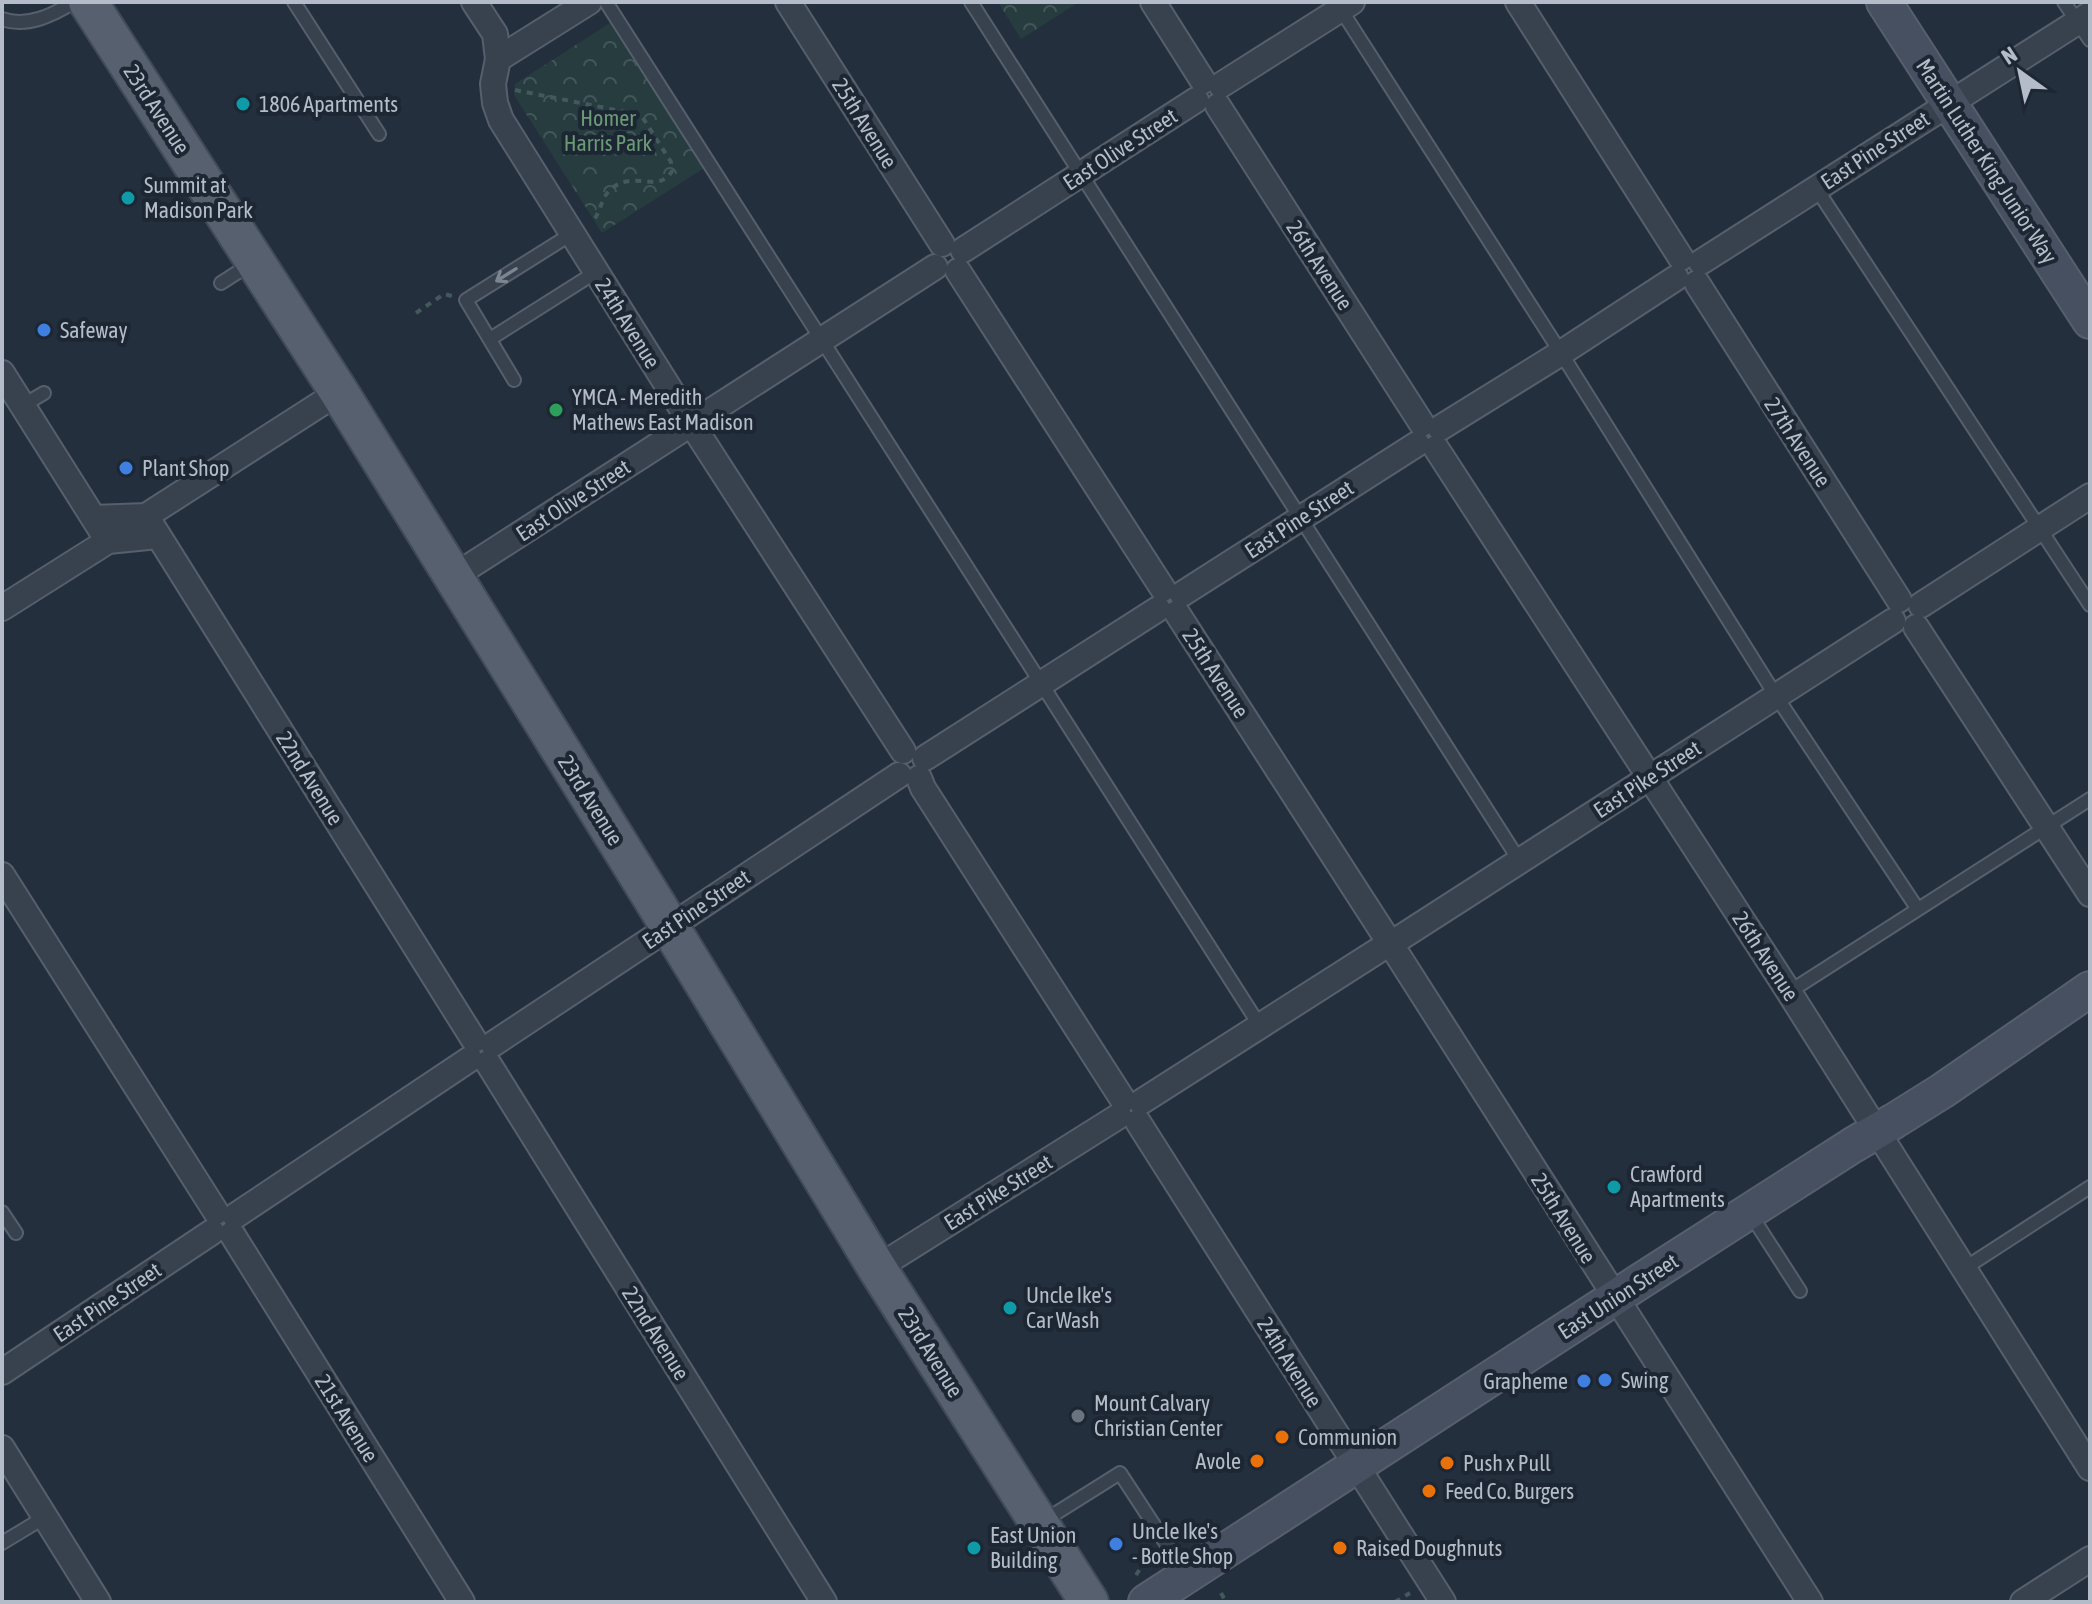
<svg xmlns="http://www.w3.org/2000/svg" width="2092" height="1604" viewBox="0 0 2092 1604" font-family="'Asap Condensed',sans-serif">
<defs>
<pattern id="park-crowns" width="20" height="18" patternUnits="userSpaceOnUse" patternTransform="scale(2)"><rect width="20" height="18" fill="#263c3f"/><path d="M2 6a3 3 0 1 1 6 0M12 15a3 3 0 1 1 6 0" fill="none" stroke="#435659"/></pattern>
</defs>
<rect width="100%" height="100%" fill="#242f3e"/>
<g fill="url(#park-crowns)">
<path d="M998,2H1079L1021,39Z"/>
<path d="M610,23L704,168L602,233L514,95L515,84Z"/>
</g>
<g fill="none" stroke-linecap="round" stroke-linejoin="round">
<g stroke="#565f6c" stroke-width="16">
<g id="lane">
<path d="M294,2L379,134"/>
<path d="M606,2L1260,1026"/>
<path d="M971,2L1519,860"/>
<path d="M2064,2L2090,40"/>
<path d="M1338,5L1561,353L1776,696L1917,908"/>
<path d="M2,19C27,28 53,15 74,2"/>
<path d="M1816,188L2090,605"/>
<path d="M221,283L252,263"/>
<path d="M490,339L596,272"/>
<path d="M514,380L466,300L573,233"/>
<path d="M22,406L44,393"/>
<path d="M1789,992L2090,799"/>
<path d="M2,1212L16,1233"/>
<path d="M1751,1215L1800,1291"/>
<path d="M1965,1268L2090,1187"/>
<path d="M1042,1522L1120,1473L1186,1574"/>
<path d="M2,1543L45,1517"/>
</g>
</g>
<g stroke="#565f6c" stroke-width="28">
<g id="street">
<path d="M474,2L495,34L498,59L493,84L495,103L501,120L691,423L903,751"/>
<path d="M788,2L942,244"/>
<path d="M1153,2L1203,81"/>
<path d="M1518,2L1681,258"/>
<path d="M498,59L589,2"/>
<path d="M1221,85L1352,2"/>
<path d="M1218,106L1422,424"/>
<path d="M963,250L1196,100"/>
<path d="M1701,262L2090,14"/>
<path d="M958,271L1163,589"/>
<path d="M1697,283L1899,600"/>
<path d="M2,373L108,541"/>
<path d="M1440,428L1561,353L1676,278"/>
<path d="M1436,448L1789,992L2090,1468"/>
<path d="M146,516L474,1040"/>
<path d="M94,518L146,516L339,392"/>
<path d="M453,577L935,267"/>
<path d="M1182,594L1417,444"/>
<path d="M1921,605L2090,496"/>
<path d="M2,608L108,541L158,536"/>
<path d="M1177,613L1384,934"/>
<path d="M1916,627L2090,894"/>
<path d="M925,758L1158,609"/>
<path d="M919,778L923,788L1123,1100"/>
<path d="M2,875L216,1212"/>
<path d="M1400,938L1893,621"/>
<path d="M1397,954L1810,1602"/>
<path d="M493,1044L899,775"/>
<path d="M488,1063L824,1602"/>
<path d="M1141,1102L1379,950"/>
<path d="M1138,1122L1443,1602"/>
<path d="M235,1216L470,1059"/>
<path d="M232,1234L462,1602"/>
<path d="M877,1268L1119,1116"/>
<path d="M2,1372L212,1232"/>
<path d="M2,1448L98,1602"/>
<path d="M2023,1602L2090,1559"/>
</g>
</g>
<g stroke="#565f6c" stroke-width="38">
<g id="secondary">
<path d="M1884,2L2090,321"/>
<path d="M1146,1602L1639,1282L1853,1145L1894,1121L1942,1091L2090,989"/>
</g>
</g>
<g stroke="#414a57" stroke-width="42">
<path id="primary" d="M88,2L339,392L656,904L877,1268L1089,1602"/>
</g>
<g stroke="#44595c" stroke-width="4" stroke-dasharray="6 6" stroke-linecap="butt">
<path d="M515,90L641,115L671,162L672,171C659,193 638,172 615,186C600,195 602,212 592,222"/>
<path d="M416,313L444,294L452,296"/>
<path d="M1184,1541L1198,1532L1208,1528"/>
<path d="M1136,1575L1140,1569L1157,1559"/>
<path d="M1221,1593L1226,1602"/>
<path d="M1395,1602L1410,1593"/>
</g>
<use href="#lane" stroke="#38414e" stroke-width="12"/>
<use href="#street" stroke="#38414e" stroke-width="24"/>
<use href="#secondary" stroke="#465061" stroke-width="34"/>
<use href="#primary" stroke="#56606e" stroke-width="38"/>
</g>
<defs><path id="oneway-shaft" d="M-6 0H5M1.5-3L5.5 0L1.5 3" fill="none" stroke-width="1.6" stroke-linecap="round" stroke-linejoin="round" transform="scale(2)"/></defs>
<use stroke="#7c8592" href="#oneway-shaft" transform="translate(506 275) rotate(148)"/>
<g fill="#0f9aa8" stroke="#1d2633" stroke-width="3">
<circle cx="243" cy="104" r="8"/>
<circle cx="128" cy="198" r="8"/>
<circle cx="1614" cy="1187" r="8"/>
<circle cx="1010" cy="1308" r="8"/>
<circle cx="974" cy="1548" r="8"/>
</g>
<g fill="#3f7fe0" stroke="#1d2633" stroke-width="3">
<circle cx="44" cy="330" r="8"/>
<circle cx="126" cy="468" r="8"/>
<circle cx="1605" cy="1380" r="8"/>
<circle cx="1584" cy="1381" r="8"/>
<circle cx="1116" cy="1544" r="8"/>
</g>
<circle fill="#2e9e5b" stroke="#1d2633" stroke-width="3" cx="556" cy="410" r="8"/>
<circle fill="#6b7280" stroke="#1d2633" stroke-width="3" cx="1078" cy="1416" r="8"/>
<g fill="#e8710a" stroke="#1d2633" stroke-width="3">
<circle cx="1282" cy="1437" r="8"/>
<circle cx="1257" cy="1461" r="8"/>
<circle cx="1447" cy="1463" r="8"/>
<circle cx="1429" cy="1491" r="8"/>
<circle cx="1340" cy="1548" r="8"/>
</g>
<g text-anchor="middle" stroke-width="8" stroke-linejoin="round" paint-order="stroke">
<g font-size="22" fill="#b4bcc9" stroke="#1d2633" text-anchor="start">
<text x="259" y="112">1806 Apartments</text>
<text x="144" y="193">Summit at<tspan x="144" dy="25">Madison Park</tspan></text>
<text x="60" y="338">Safeway</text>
<text x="572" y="405">YMCA - Meredith<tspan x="572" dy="25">Mathews East Madison</tspan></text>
<text x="142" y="476">Plant Shop</text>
<text x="1630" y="1182">Crawford<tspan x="1630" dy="25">Apartments</tspan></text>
<text x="1026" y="1303">Uncle Ike's<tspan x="1026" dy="25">Car Wash</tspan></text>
<text x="1621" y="1388">Swing</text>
<text x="1568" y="1389" text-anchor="end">Grapheme</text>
<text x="1094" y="1411">Mount Calvary<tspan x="1094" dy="25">Christian Center</tspan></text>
<text x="1298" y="1445">Communion</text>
<text x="1241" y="1469" text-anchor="end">Avole</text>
<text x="1463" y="1471">Push x Pull</text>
<text x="1445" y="1499">Feed Co. Burgers</text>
<text x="1132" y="1539">Uncle Ike's<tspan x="1132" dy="25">- Bottle Shop</tspan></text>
<text x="990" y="1543">East Union<tspan x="990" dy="25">Building</tspan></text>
<text x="1356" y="1556">Raised Doughnuts</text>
</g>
<g font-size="22" fill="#b4bcc9" stroke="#1d2633">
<text transform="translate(157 109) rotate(57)" y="8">23rd Avenue</text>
<text transform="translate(865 123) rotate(58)" y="8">25th Avenue</text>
<text transform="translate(1120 149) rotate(-33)" y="8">East Olive Street</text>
<text transform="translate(1875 150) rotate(-33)" y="8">East Pine Street</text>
<text transform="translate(1987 161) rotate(57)" y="8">Martin Luther King Junior Way</text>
<text transform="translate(1320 265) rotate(57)" y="8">26th Avenue</text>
<text transform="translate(628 323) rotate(58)" y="8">24th Avenue</text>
<text transform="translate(1798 442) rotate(57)" y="8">27th Avenue</text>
<text transform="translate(573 500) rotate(-33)" y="8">East Olive Street</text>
<text transform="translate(1299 519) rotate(-33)" y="8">East Pine Street</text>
<text transform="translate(1216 673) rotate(57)" y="8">25th Avenue</text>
<text transform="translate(310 778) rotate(58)" y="8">22nd Avenue</text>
<text transform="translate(1647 779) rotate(-33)" y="8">East Pike Street</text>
<text transform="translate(591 800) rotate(58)" y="8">23rd Avenue</text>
<text transform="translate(696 909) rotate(-34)" y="8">East Pine Street</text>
<text transform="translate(1766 956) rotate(57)" y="8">26th Avenue</text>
<text transform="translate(998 1192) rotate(-32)" y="8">East Pike Street</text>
<text transform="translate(1564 1218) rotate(58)" y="8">25th Avenue</text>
<text transform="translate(1618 1296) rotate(-33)" y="8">East Union Street</text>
<text transform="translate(107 1302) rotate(-34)" y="8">East Pine Street</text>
<text transform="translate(656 1333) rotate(58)" y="8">22nd Avenue</text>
<text transform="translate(931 1352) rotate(58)" y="8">23rd Avenue</text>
<text transform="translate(1290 1362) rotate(58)" y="8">24th Avenue</text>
<text transform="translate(347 1418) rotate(58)" y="8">21st Avenue</text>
</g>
<g font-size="22" fill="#6b9a76" stroke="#1d2633">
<text x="608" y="126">Homer<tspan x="608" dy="25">Harris Park</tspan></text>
</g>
</g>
<rect width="2092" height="1604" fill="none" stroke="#b4bcc9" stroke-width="8"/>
<g transform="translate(2020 72) rotate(327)" stroke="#1d2633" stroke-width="6" paint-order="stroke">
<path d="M0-6L14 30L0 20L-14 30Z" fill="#b4bcc9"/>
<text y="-12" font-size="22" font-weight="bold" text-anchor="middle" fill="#b4bcc9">N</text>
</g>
</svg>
